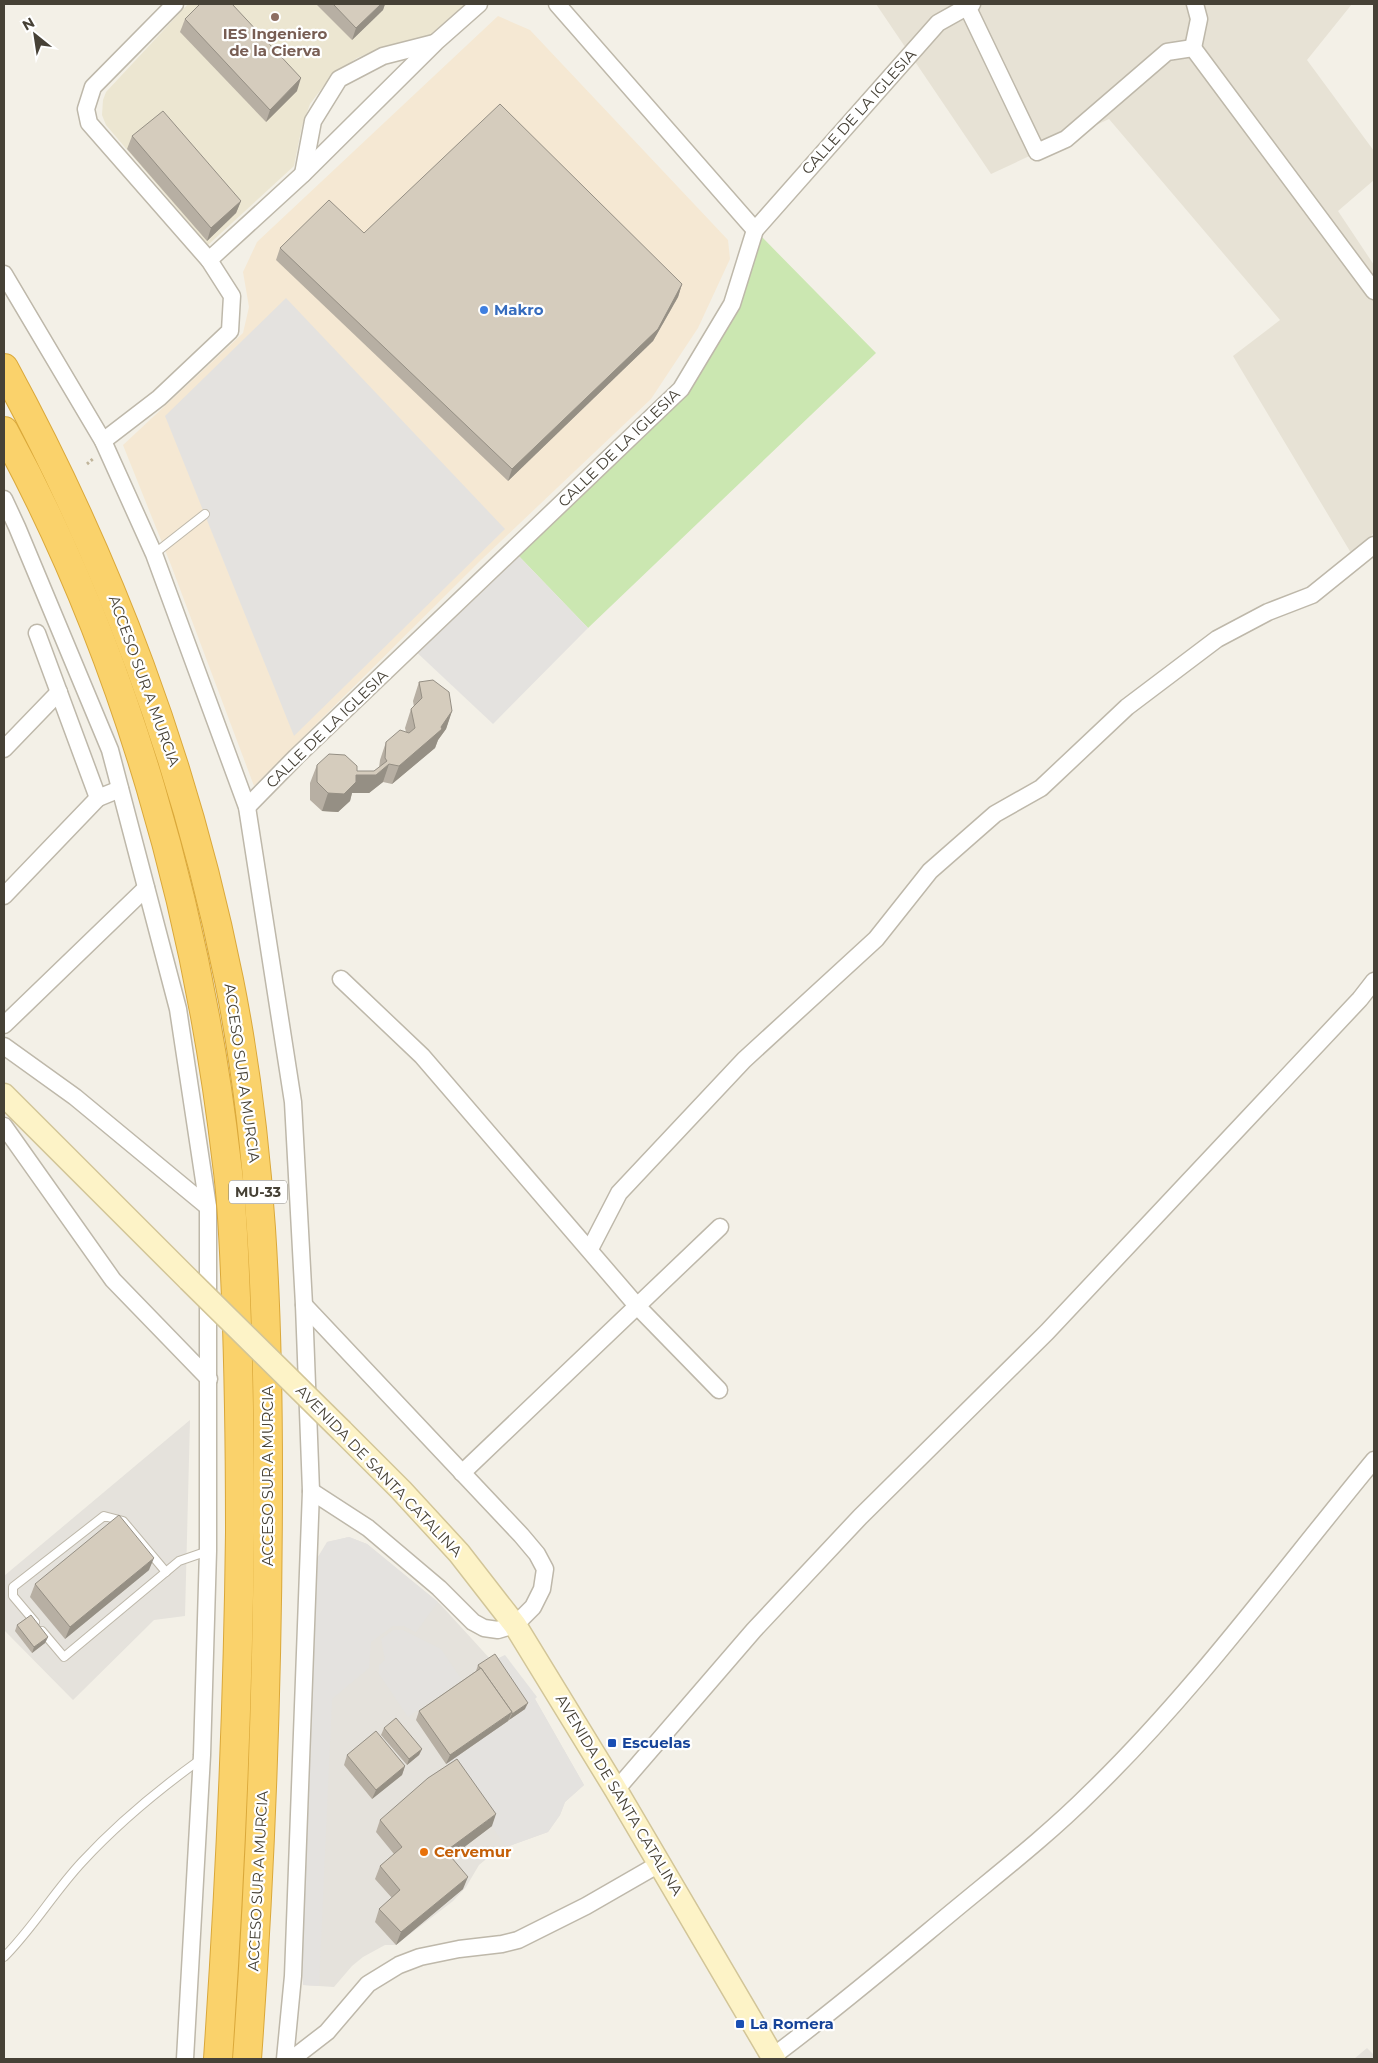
<svg xmlns="http://www.w3.org/2000/svg" width="1378" height="2063" viewBox="0 0 1378 2063" font-family="Montserrat,sans-serif">
<rect width="100%" height="100%" fill="#f3f0e7"/>
<path fill="#e7e2d5" d="M876,4H1352L1307,60L1374,151V180L1338,211L1374,265V532L1354,558L1233,356L1280,320L1109,119L991,174Z"/>
<path fill="#f5e8d3" d="M498,16L530,30L728,240L730,259L698,328L651,399L482,559L254,786L171,565L123,445L243,333L249,307L243,272L257,242Z"/>
<g fill="#e5e2dc">
<path d="M190,1420L185,1616L154,1620L73,1700L4,1630V1576Z"/>
<path d="M349,1537L367,1544L440,1604L492,1661L525,1707L535,1699L584,1785L565,1802L560,1815L548,1832L496,1851L479,1865L466,1887L453,1901L396,1945H385L363,1957L352,1966L334,1987L303,1985L302,1953L311,1744L313,1650L327,1542Z"/>
<path d="M1367,2048L1374,2055V2059H1354Z"/>
</g>
<path fill="#ece6d1" d="M188,4H465L427,38L383,47L357,58L332,75L310,104L302,126L294,166L208,245L106,125L102,115L103,100L106,92Z"/>
<path fill="#cbe7b1" d="M755,230L876,353L588,628L513,550L681,389L732,304Z"/>
<g fill="#e4e2df">
<path d="M286,298L505,529L294,736L165,416Z"/>
<path d="M513,550L588,628L493,724L411,647Z"/>
<path d="M349,1537L367,1544L438,1602L416,1632L404,1626H393L371,1642L369,1668L332,1699L319,1986L303,1985L302,1953L311,1744L316,1560L327,1542Z"/>
<path d="M393,1630H403L441,1649L462,1680L408,1717L379,1674V1665L385,1660L381,1639Z"/>
<path d="M505,1655L537,1697L535,1699L584,1785L565,1802L560,1815L548,1832L506,1847L449,1762L525,1709L533,1701L525,1707L492,1661Z"/>
</g>
<g fill="none" stroke-linecap="round" stroke-linejoin="round">
<g stroke="#beb8aa" stroke-width="10">
<g id="lane">
<path d="M154,554L205,514"/>
<path d="M35,1622L13,1596V1587L104,1516L123,1521L166,1572"/>
<path d="M42,1631L64,1657L179,1561L208,1551"/>
<path d="M4,1957C33,1928 54,1892 82,1862C118,1823 158,1790 201,1759"/>
</g>
</g>
<g stroke="#beb8aa" stroke-width="19">
<g id="street">
<path d="M175,4L93,87L86,109L89,123L209,260"/>
<path d="M557,4L755,230"/>
<path d="M967,6L1037,152L1066,139L1167,52L1193,48L1374,291"/>
<path d="M1193,48L1199,19L1195,4"/>
<path d="M303,174L313,121L339,79L383,56L434,43"/>
<path d="M4,274L103,441L154,554L247,807L293,1102L304,1305L311,1491L293,1976L285,2059"/>
<path d="M103,441L159,398L230,331L232,296L209,260L303,174L436,42L479,4"/>
<path d="M4,499L17,527L110,750L178,1009L208,1207V1551L202,1755L185,2059"/>
<path d="M37,633L98,798L120,789"/>
<path d="M4,749L59,692"/>
<path d="M247,807L296,757L681,389L732,304L755,230L938,23L972,4"/>
<path d="M4,896L98,798"/>
<path d="M341,979L422,1056L638,1307L719,1390"/>
<path d="M4,1025L146,888"/>
<path d="M4,1046L75,1097L208,1207"/>
<path d="M4,1126L113,1280L209,1379"/>
<path d="M590,1249L619,1193L744,1060L876,939L930,871L995,814L1041,788L1127,707L1217,639L1268,612L1312,595L1374,545"/>
<path d="M304,1305L521,1535L537,1554L545,1569L542,1589L533,1607L515,1625L498,1630L484,1628L473,1622L439,1588L368,1528L311,1491"/>
<path d="M462,1473L720,1227"/>
<path d="M616,1790L754,1630L860,1517L1047,1332L1360,999L1374,981"/>
<path d="M772,2057C834,2011 893,1961 952,1912C999,1873 1048,1835 1091,1792C1195,1691 1282,1571 1374,1460"/>
<path d="M292,2059L327,2032L368,1984L399,1965L420,1957L459,1949L502,1944L518,1940L586,1906L659,1864"/>
</g>
</g>
<g stroke="#d2c598" stroke-width="25">
<g id="secondary">
<path d="M4,1095L189,1280"/>
<path d="M342,1431L401,1490L459,1553L515,1625L616,1790L774,2059"/>
</g>
</g>
<g stroke="#daa83a" stroke-width="30">
<g id="highway">
<path d="M4,368C110,563 185,762 229,980C262,1144 268,1309 268,1475C268,1670 261,1865 247,2059"/>
<path d="M4,431C126,654 198,913 227,1164C233,1208 234,1253 236,1298C239,1376 240,1454 240,1532C238,1708 230,1884 218,2059"/>
</g>
</g>
<path stroke="#c0b59b" stroke-width="3" stroke-dasharray="2.5 2.5" stroke-linecap="butt" d="M87,464L94,458"/>
<use href="#lane" stroke="#fff" stroke-width="8"/>
<use href="#street" stroke="#fff" stroke-width="16"/>
<use href="#secondary" stroke="#fdf3c7" stroke-width="22"/>
<use href="#highway" stroke="#fad26b" stroke-width="28"/>
<g stroke="#d2c598" stroke-width="25" stroke-linecap="butt">
<path id="secondary-bridge" d="M189,1280L342,1431"/>
</g>
<use href="#secondary-bridge" stroke="#fdf3c7" stroke-width="22"/>
</g>
<g fill="#b7afa3">
<path d="M316,4H385L383,10L352,40Z"/>
<path d="M185,19L297,91L266,122L180,32Z"/>
<path d="M132,136L241,201L236,213L207,241L127,149Z"/>
<path d="M364,233L682,284L678,297L653,341L508,481L276,260L280,248Z"/>
<path d="M419,682L452,711L446,729L438,740L435,748L392,784L383,782L369,793H352L350,801L338,812L322,811L310,800V783L317,765L357,771H374L379,768L380,760L386,742L406,732L405,728L411,709L414,707L413,701Z"/>
<path d="M149,1570L65,1639L30,1597L35,1584Z"/>
<path d="M17,1625L48,1637L45,1643L32,1653L15,1631Z"/>
<path d="M478,1665L525,1709L509,1720L508,1721L446,1764L416,1720L419,1711L476,1671Z"/>
<path d="M384,1728L422,1749L419,1755L407,1765L381,1735Z"/>
<path d="M347,1755L405,1766L402,1775L372,1799L344,1765Z"/>
<path d="M380,1820L492,1826L451,1857L463,1889L396,1945L375,1922L379,1909L392,1898L375,1879L380,1866L394,1854L376,1832Z"/>
</g>
<g fill="#958f84">
<path d="M381,4H385L383,10L352,40L356,28Z"/>
<path d="M301,78L297,91L266,122L270,110Z"/>
<path d="M241,201L236,213L207,241L211,228Z"/>
<path d="M682,284L678,297L653,341L508,481L512,469Z"/>
<path d="M452,711L446,729L438,740L435,748L392,784L399,766L441,727Z"/>
<path d="M389,764L383,782L369,793H352L350,801L338,812L322,811L328,793L356,775H376Z"/>
<path d="M154,1558L149,1570L65,1639L70,1627Z"/>
<path d="M48,1637L45,1643L32,1653L34,1647Z"/>
<path d="M528,1703L525,1709L509,1720L512,1714Z"/>
<path d="M512,1712L508,1721L446,1764L450,1755Z"/>
<path d="M422,1749L419,1755L407,1765L409,1759Z"/>
<path d="M405,1766L402,1775L372,1799L376,1790Z"/>
<path d="M496,1814L492,1826L442,1864L446,1851Z"/>
<path d="M468,1877L463,1889L396,1945L401,1932Z"/>
</g>
<g fill="#d5ccbd" stroke="#958f84">
<path d="M200,4H232L301,78L270,110L185,19Z"/>
<path d="M333,4H381L356,28Z"/>
<path d="M500,104L682,284L658,329L512,469L280,248L329,200L364,233Z"/>
<path d="M163,111L241,201L211,228L132,136Z"/>
<path d="M433,680L449,692L452,711L441,727L442,729L399,766L389,764L376,775H356V782L344,794L328,793L317,782V765L329,754L345,755L357,766V771H374L387,761L385,758L386,742L400,730L409,733L415,728L411,709L422,698L419,682Z"/>
<path d="M119,1515L154,1558L70,1627L35,1584Z"/>
<path d="M31,1615L48,1637L34,1647L17,1625Z"/>
<path d="M495,1654L528,1703L512,1714V1712L481,1668H480L478,1665Z"/>
<path d="M481,1668L512,1712L450,1755L419,1711Z"/>
<path d="M396,1718L422,1749L409,1759L384,1728Z"/>
<path d="M376,1731L405,1766L376,1790L347,1755Z"/>
<path d="M457,1759L496,1814L446,1851L468,1877L401,1932L379,1909L400,1890L380,1866L402,1847L380,1820L428,1778Z"/>
</g>
<circle fill="#8d6e63" stroke="#fff" stroke-width="2" cx="275" cy="17" r="5"/>
<circle fill="#3f7fe0" stroke="#fff" stroke-width="2" cx="484" cy="310" r="5"/>
<g fill="#1a4fb4" stroke="#fff" stroke-width="2">
<rect x="607" y="1738" width="10" height="10" rx="2.5"/>
<rect x="735" y="2019" width="10" height="10" rx="2.5"/>
</g>
<circle fill="#e8710a" stroke="#fff" stroke-width="2" cx="424" cy="1852" r="5"/>
<g text-anchor="middle" stroke-width="4.5" stroke-linejoin="round" paint-order="stroke">
<rect fill="#fff" stroke="#7e7a72" stroke-width="1" x="229" y="1180.5" width="58" height="23" rx="4"/>
<g font-size="14" font-weight="bold" fill="#464136">
<text x="258" y="1197">MU-33</text>
</g>
<g font-size="15" font-weight="bold" fill="#785e54" stroke="#fff">
<text x="275" y="39">IES Ingeniero<tspan x="275" dy="17">de la Cierva</tspan></text>
</g>
<g font-size="15" fill="#464136" stroke="#fff">
<text transform="translate(859 112) rotate(-48)" y="5">CALLE DE LA IGLESIA</text>
<text transform="translate(619 448) rotate(-44)" y="5">CALLE DE LA IGLESIA</text>
<text transform="translate(144 681) rotate(70)" y="5">ACCESO SUR A MURCIA</text>
<text transform="translate(327 729) rotate(-44)" y="5">CALLE DE LA IGLESIA</text>
<text transform="translate(242 1073) rotate(82)" y="5">ACCESO SUR A MURCIA</text>
<text transform="translate(379 1471) rotate(46)" y="5">AVENIDA DE SANTA CATALINA</text>
<text transform="translate(268 1476) rotate(-90)" y="5">ACCESO SUR A MURCIA</text>
<text transform="translate(619 1795) rotate(59)" y="5">AVENIDA DE SANTA CATALINA</text>
<text transform="translate(258 1881) rotate(-87)" y="5">ACCESO SUR A MURCIA</text>
</g>
<g font-size="15" font-weight="bold" fill="#366cbe" stroke="#fff" text-anchor="start">
<text x="494" y="315">Makro</text>
</g>
<g font-size="15" font-weight="bold" fill="#164399" stroke="#fff" text-anchor="start">
<text x="622" y="1748">Escuelas</text>
<text x="750" y="2029">La Romera</text>
</g>
<g font-size="15" font-weight="bold" fill="#c56008" stroke="#fff" text-anchor="start">
<text x="434" y="1857">Cervemur</text>
</g>
</g>
<rect width="1378" height="2063" fill="none" stroke="#464136" stroke-width="10"/>
<g transform="translate(35 35) rotate(330)" stroke="#ffffff" stroke-width="4" paint-order="stroke">
<path d="M0-4L9 19L0 12L-9 19Z" fill="#464136"/>
<text y="-8" font-size="14" font-weight="bold" text-anchor="middle" fill="#464136">N</text>
</g>
</svg>
